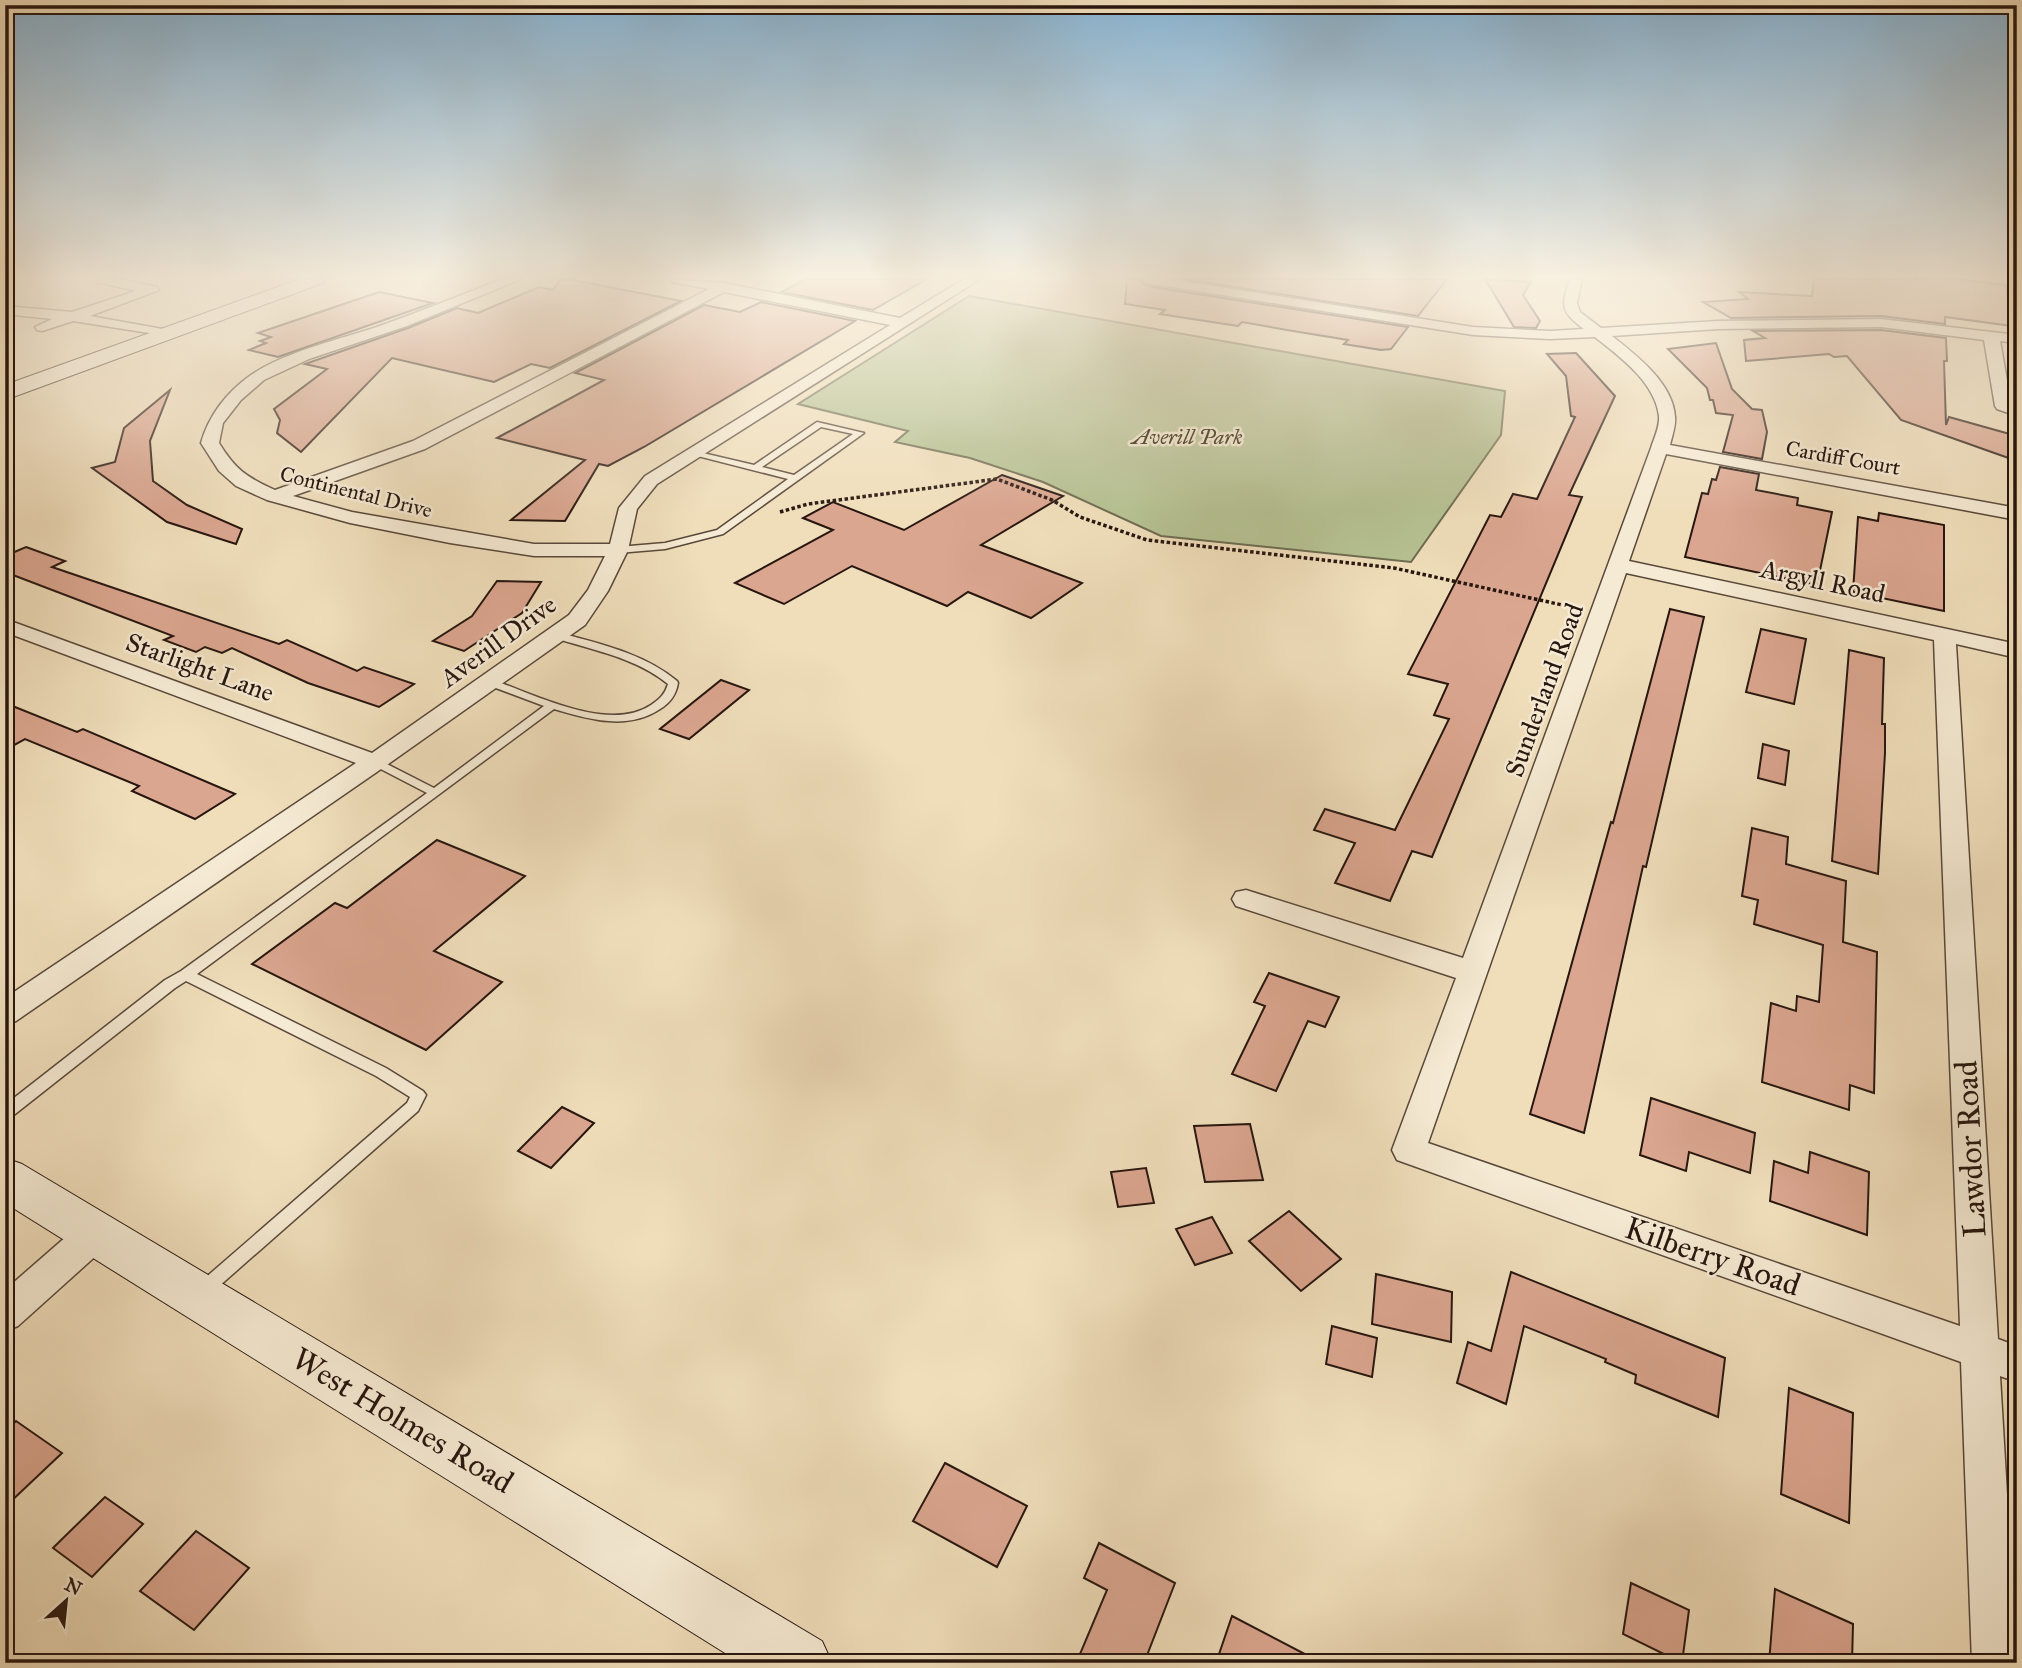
<svg xmlns="http://www.w3.org/2000/svg" width="2022" height="1668" viewBox="0 0 2022 1668" font-family="'IM FELL Great Primer',serif">
<rect width="100%" height="100%" fill="#f0debb"/>
<filter id="stains"><feTurbulence type="fractalNoise" baseFrequency=".00286" numOctaves="4"/><feColorMatrix values="0 0 0 0 .2 0 0 0 0 .09 0 0 0 0 .02 0 0 0 .5 -.17"/></filter>
<radialGradient id="worn" r=".72"><stop offset=".6" stop-color="#630" stop-opacity="0"/><stop offset="1" stop-color="#630" stop-opacity=".3"/></radialGradient>
<path fill="#b6c293" stroke="#6e6c51" stroke-width="2" d="M969,296L1505,391L1501,435L1411,562L1161,536L1043,482L970,458L895,442L908,431L798,404Z"/>
<g fill="#dba690" stroke="#27160f" stroke-width="2">
<path d="M806,279H927L873,310L781,292Z"/>
<path d="M1127,279H1138L1147,286L1408,327L1391,349L1381,350L1344,344L1348,340L1287,330L1242,322L1238,326L1160,314L1165,310L1125,304Z"/>
<path d="M1184,279H1447L1418,316Z"/>
<path d="M1485,279L1531,282L1523,295L1540,321L1536,328L1514,327Z"/>
<path d="M1814,279H1958L2006,285L2012,326L1945,317V324L1881,316L1731,318L1703,302L1748,299L1739,292L1812,296Z"/>
<path d="M560,280H573L681,301L550,368L531,364L494,382L392,358L301,452L277,433L280,420L274,409L327,369L305,364L408,328L457,308L478,313L539,287L553,290Z"/>
<path d="M379,292L433,303L278,357L249,350L266,343L260,341L271,337L258,333Z"/>
<path d="M761,302L855,321L644,447L608,466L599,464L565,521L511,520L585,460L497,438L604,380L575,373L704,305L740,312Z"/>
<path d="M1881,330L1946,338L1947,361H1944L1946,425L1949,417L2017,436V461L1901,420L1847,356L1834,357L1829,354L1746,361L1744,340L1765,338L1753,331Z"/>
<path d="M1716,343L1732,389L1752,409L1762,410L1767,432L1762,459L1723,452L1733,415L1716,413L1713,400H1710L1707,388L1668,349Z"/>
<path d="M1576,353L1615,396L1569,495L1582,497L1432,857L1412,851L1390,901L1335,883L1355,843L1314,830L1325,809L1395,830L1449,719L1434,715L1448,684L1408,674L1490,515L1501,517L1513,494L1537,499L1575,417L1571,416L1566,376L1547,354Z"/>
<path d="M170,390L150,441L153,481L187,505L242,529L236,544L167,522L92,468L115,462L124,428Z"/>
<path d="M1720,467L1759,474L1756,490L1798,498L1797,505L1832,512L1817,585L1685,557L1702,493L1708,494L1712,479L1716,480Z"/>
<path d="M1002,475L1063,496L981,545L1082,583L1031,618L968,592L947,606L852,566L784,604L735,583L833,530L803,518L833,502L904,530Z"/>
<path d="M1879,513L1944,525V611L1853,592L1858,517L1878,521Z"/>
<path d="M26,547L65,561L52,567L279,644L287,640L357,671L364,667L414,684L379,707L308,683L232,648L222,653L205,647L196,652L164,640L173,636L5,572V556Z"/>
<path d="M497,581L541,582L522,613L464,651L433,641L472,616Z"/>
<path d="M1670,609L1704,617L1646,867L1643,866L1584,1133L1530,1114L1611,822L1613,823Z"/>
<path d="M1761,629L1806,639L1794,704L1746,692Z"/>
<path d="M1849,650L1884,658L1882,724H1885V753L1878,874L1832,861Z"/>
<path d="M721,680L749,690L689,739L660,729Z"/>
<path d="M5,703L77,732L83,729L235,794L195,819L132,791L139,786L25,739L5,750Z"/>
<path d="M1763,744L1789,751L1785,785L1758,778Z"/>
<path d="M1752,828L1788,837L1786,864L1846,881L1843,942L1877,952L1874,1093L1850,1085L1849,1110L1762,1082L1771,1003L1796,1011L1797,996L1819,1002L1823,945L1754,924L1758,900L1742,896Z"/>
<path d="M437,840L525,876L434,951L502,982L426,1050L252,964L335,903L347,908Z"/>
<path d="M1269,973L1339,997L1325,1027L1308,1021L1276,1091L1232,1074L1265,1006L1254,1002Z"/>
<path d="M1651,1098L1755,1133L1750,1173L1689,1152L1686,1171L1640,1155Z"/>
<path d="M562,1107L594,1123L551,1168L518,1151Z"/>
<path d="M1250,1124L1263,1180L1205,1182L1194,1126Z"/>
<path d="M1810,1152L1869,1172L1867,1235L1770,1201L1774,1161L1808,1173Z"/>
<path d="M1146,1168L1154,1203L1118,1207L1111,1172Z"/>
<path d="M1289,1211L1341,1259L1301,1291L1249,1241Z"/>
<path d="M1212,1217L1232,1253L1195,1265L1176,1229Z"/>
<path d="M1511,1272L1725,1358L1718,1417L1635,1383L1636,1375L1605,1362L1606,1359L1524,1326L1506,1404L1457,1383L1468,1342L1491,1351Z"/>
<path d="M1376,1274L1452,1292L1451,1342L1372,1324Z"/>
<path d="M1332,1326L1377,1338L1372,1377L1326,1364Z"/>
<path d="M1789,1388L1853,1413L1849,1523L1781,1494Z"/>
<path d="M16,1421L62,1453L5,1507V1432Z"/>
<path d="M945,1463L1027,1506L997,1567L913,1521Z"/>
<path d="M105,1497L143,1524L92,1577L53,1548Z"/>
<path d="M196,1531L249,1568L194,1630L140,1591Z"/>
<path d="M1099,1543L1175,1583L1144,1663H1096L1080,1654L1107,1590L1084,1578Z"/>
<path d="M1631,1583L1689,1610L1682,1663L1623,1634Z"/>
<path d="M1775,1589L1853,1624L1852,1663H1769Z"/>
<path d="M1232,1616L1322,1663H1216Z"/>
</g>
<g fill="none" stroke-linecap="round" stroke-linejoin="round">
<g stroke="#59483a" stroke-width="3">
<g id="lane">
<path d="M817,422L864,433L723,534L665,549L618,553L613,550L618,547L665,543L717,530L788,479L690,454V450L754,465ZM821,427L853,434L794,475L762,467Z"/>
<path d="M556,632C597,643 644,653 677,681L678,683C676,695 670,703 660,709C627,731 588,719 554,709L197,974L386,1068L423,1091L426,1095L418,1111L209,1295L203,1298L197,1295L194,1290L197,1285L407,1103L410,1097L376,1076L186,981L175,988L10,1118L5,1120V1105L165,980L181,971L427,793L371,764L369,762L371,760H379L434,788L544,706L485,684L484,682L485,680H493C536,695 609,733 651,705C660,699 665,694 668,684C635,657 591,650 552,637V633Z"/>
</g>
</g>
<g stroke="#59483a" stroke-width="3">
<g id="street">
<path d="M95,279H118L157,287L159,290L90,316L174,331L176,334L174,337L73,321L42,331L37,330L35,327L52,319L5,314V306L72,312L136,291L97,282Z"/>
<path d="M503,279H521L407,326L309,359L264,380L241,400L223,423L219,443C235,469 246,477 275,490L413,441L709,289L672,282L671,279L724,283L900,318L964,279H980L657,484L637,509L628,550L608,591L585,625L384,767L16,1021L5,1024V998L356,763L5,632V619L372,753L569,615L588,590L605,556H534L450,543L350,523L267,500L236,486L219,471L201,443C209,415 227,392 251,375C282,353 340,339 377,327C419,312 461,295 503,279ZM724,292L890,325L645,476L619,508L610,544H534L352,512L293,496L425,449Z"/>
<path d="M1140,279H1170L1473,327L1550,331L1584,329C1560,311 1561,306 1570,279H1582L1577,303L1580,312L1601,328L1718,321L1881,319L2017,335V343L2000,341L2011,403L2017,405V416L1997,409L1995,406L1984,340L1881,327L1718,329L1612,336C1636,355 1673,383 1675,417C1676,426 1672,436 1670,445L2017,508V520L1666,454L1629,561L2017,644V658L1956,644L1998,1339L2017,1346V1382L2000,1376L2017,1663H1972L1961,1362L1397,1160L1392,1150L1456,978L1236,906L1232,899L1236,892L1246,890L1463,958L1651,448C1654,438 1660,427 1659,416C1655,382 1619,356 1595,337L1550,339L1473,335L1147,283ZM1626,573L1934,640L1960,1326L1428,1143Z"/>
<path d="M96,1218L109,1222L114,1233L109,1244L18,1326L5,1331V1290L83,1222Z"/>
</g>
</g>
<g stroke="#27160f" stroke-width="2">
<g id="secondary">
<path d="M300,279H325L323,283L5,400V385Z"/>
<path d="M5,1158L22,1164L822,1641L832,1663H741L5,1203Z"/>
</g>
</g>
<path stroke="#27160f" stroke-width="3.5" stroke-dasharray="3.5 2.5" stroke-linecap="butt" d="M780,512L808,504L997,479L1052,500L1080,517L1147,540L1394,568L1576,608"/>
<use href="#lane" fill="#f5ead3" fill-rule="evenodd"/>
<use href="#street" fill="#f5ead3" fill-rule="evenodd"/>
<use href="#secondary" fill="#f5ead3" fill-rule="evenodd"/>
</g>
<linearGradient id="sky" x2="0" y2="1"><stop stop-color="#8ab6d5"/><stop offset="0.54" stop-color="#f8f0e0"/><stop offset="1" stop-color="#f8f0e0" stop-opacity="0"/></linearGradient>
<rect width="2022" height="512" fill="url(#sky)"/>
<g text-anchor="middle" stroke-width="5" stroke-linejoin="round" paint-order="stroke">
<g font-size="21" font-style="italic" fill="#59523d" stroke="#f5ead3">
<text x="1187" y="444">Averill Park</text>
</g>
<g font-size="21" fill="#27160f" stroke="#f5ead3">
<text transform="translate(1843 458) rotate(10)" y="7">Cardiff Court</text>
<text transform="translate(356 492) rotate(14)" y="7">Continental Drive</text>
</g>
<g font-size="26" fill="#27160f" stroke="#f5ead3">
<text transform="translate(1823 581) rotate(12)" y="9">Argyll Road</text>
<text transform="translate(498 641) rotate(-36)" y="9">Averill Drive</text>
<text transform="translate(200 667) rotate(20)" y="9">Starlight Lane</text>
<text transform="translate(1544 690) rotate(-70)" y="9">Sunderland Road</text>
</g>
<g font-size="32" fill="#27160f" stroke="#f5ead3">
<text transform="translate(1970 1149) rotate(-93)" y="11">Lawdor Road</text>
<text transform="translate(1713 1256) rotate(19)" y="11">Kilberry Road</text>
<text transform="translate(403 1420) rotate(31)" y="11">West Holmes Road</text>
</g>
</g>
<rect width="2022" height="1668" fill="none" stroke="#f0debb" stroke-width="28"/>
<rect x="7" y="7" width="2008" height="1654" fill="none" stroke="#27160f" stroke-width="3.5"/>
<rect x="14" y="14" width="1994" height="1640" fill="none" stroke="#27160f" stroke-width="2"/>
<g transform="translate(66 1601) rotate(27)" stroke="#f5ead3" stroke-width="5" paint-order="stroke">
<path d="M0-5L12 26L0 18L-12 26Z" fill="#27160f"/>
<text y="-10" font-size="19" font-weight="bold" text-anchor="middle" fill="#27160f">N</text>
</g>
<rect width="100%" height="100%" filter="url(#stains)"/>
<rect width="100%" height="100%" fill="url(#worn)"/>
</svg>
